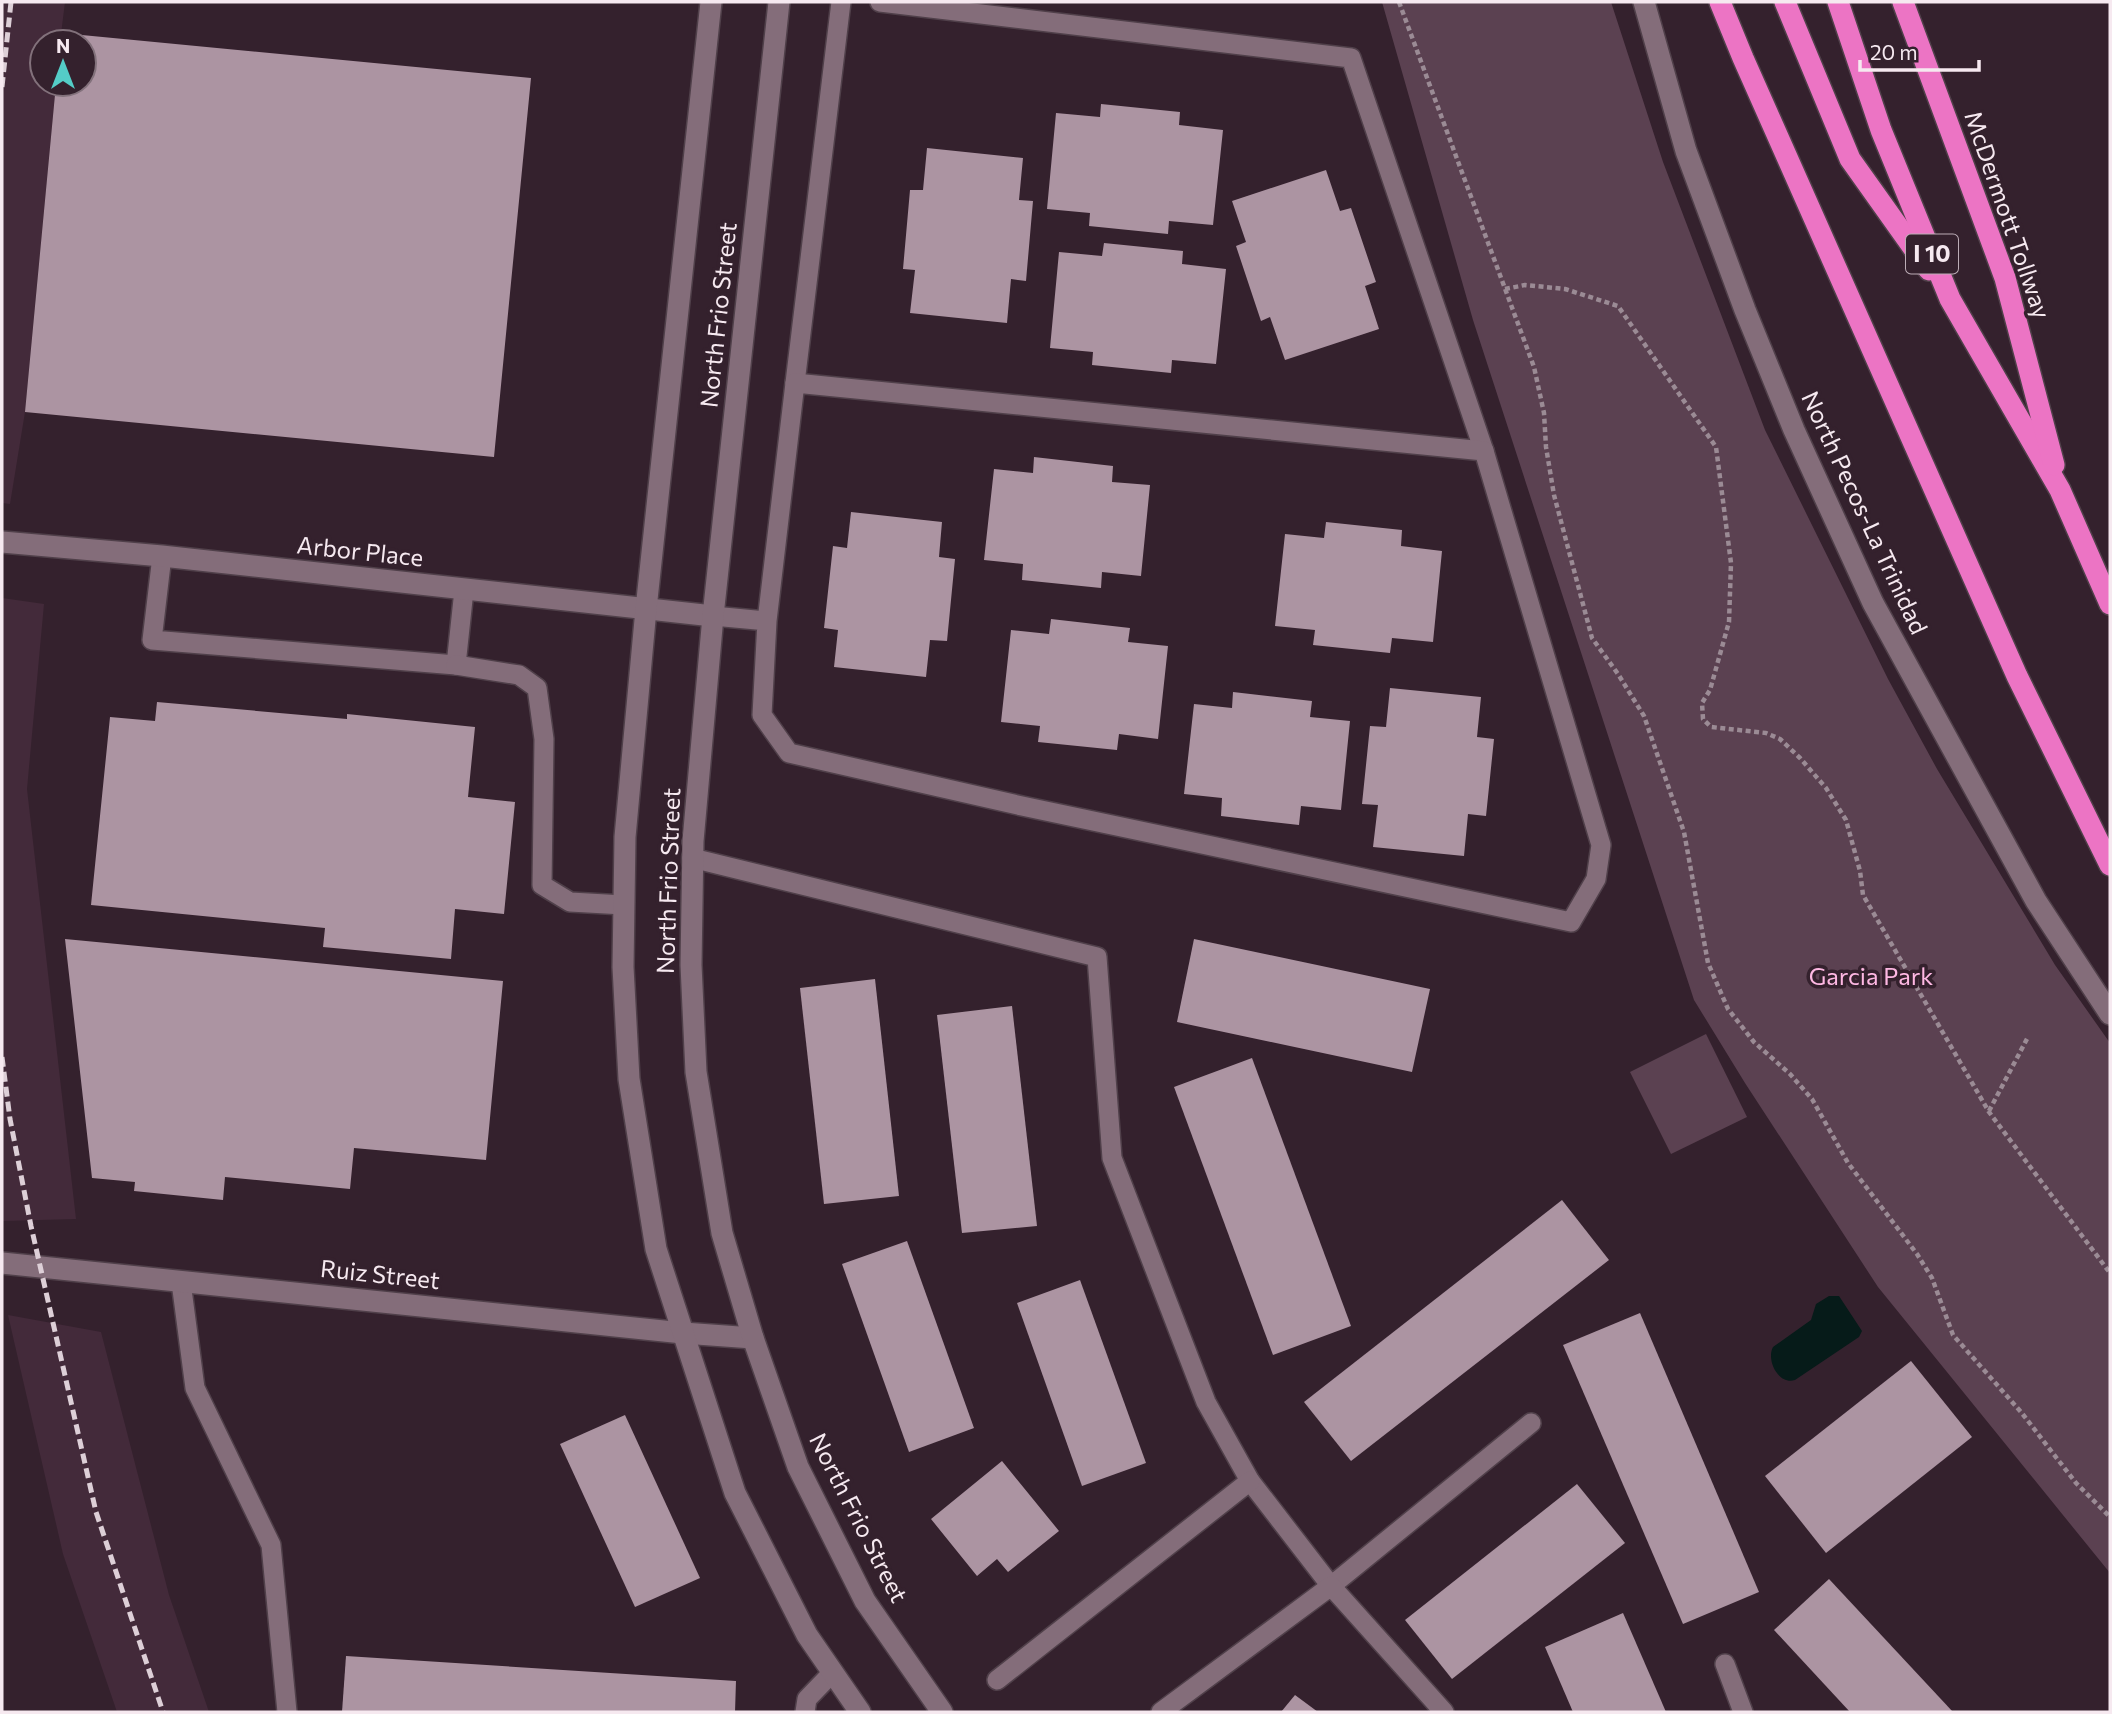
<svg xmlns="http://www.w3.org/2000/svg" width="2112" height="1714" viewBox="0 0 2112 1714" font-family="Commissioner,sans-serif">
<rect width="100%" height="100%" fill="#34212d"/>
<g fill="#432a3a">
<path d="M2,2H65L60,42H42V84H56L25,412L10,504L2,503Z"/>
<path d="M2,598L44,604L27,789L76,1219L2,1221Z"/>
<path d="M8,1315L101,1332L169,1595L209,1712H117L63,1554Z"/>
</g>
<g fill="#5b4151">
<path d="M1382,2H1611L1663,162L1765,430L1888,679L1937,769L2055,965L2110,1043V1573L1878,1287L1745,1083L1694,1000L1473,320Z"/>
<path d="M1706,1034L1747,1117L1671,1154L1630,1072Z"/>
</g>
<path fill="#061b19" d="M1829,1296H1839L1862,1331L1859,1337L1795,1380C1778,1385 1766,1360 1773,1347L1811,1320L1816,1304Z"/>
<g fill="#ac94a2">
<path d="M61,33L531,78L494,457L25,412L56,84H84V42H60Z"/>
<path d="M1101,104L1180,112L1179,125L1223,130L1213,225L1169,221L1168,234L1089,226L1090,213L1047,209L1056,113L1100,117Z"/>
<path d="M927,148L1023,158L1019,200L1033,201L1026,281L1011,279L1007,323L910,313L915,270L903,269L910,190H923Z"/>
<path d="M1326,170L1340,211L1351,208L1376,282L1365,286L1379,329L1285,360L1270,317L1261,321L1236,246L1246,242L1232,201Z"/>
<path d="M1104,243L1183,251L1182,264L1226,269L1216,364L1172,360L1171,373L1092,365L1093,352L1050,348L1059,252L1102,256Z"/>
<path d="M1034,457L1113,466L1112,482L1150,485L1141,576L1102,572L1101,588L1022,580L1023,564L984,560L994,469L1033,473Z"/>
<path d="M851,512L942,522L939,557L955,559L947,641L930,640L926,677L834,667L838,630L824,628L833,546L847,548Z"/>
<path d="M1326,522L1402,530L1401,546L1442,551L1433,642L1392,638L1390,653L1313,645L1315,630L1275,626L1285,534L1324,538Z"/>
<path d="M1051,619L1130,628L1128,642L1168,646L1158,739L1119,734L1117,750L1038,742L1040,726L1001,722L1011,630L1049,634Z"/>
<path d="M1390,688L1481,697L1477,737L1494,739L1486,816L1468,814L1464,856L1373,847L1378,805L1362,804L1370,726L1386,727Z"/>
<path d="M1233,692L1312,701L1310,717L1350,721L1341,810L1301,806L1299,825L1221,816L1222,798L1184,794L1194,704L1232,708Z"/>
<path d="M157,702L347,719V714L475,727L468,797L515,802L504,914L455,909L451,959L323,947L325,928L91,905L110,717L155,721Z"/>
<path d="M65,939L503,981L486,1160L354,1148L350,1189L225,1177L223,1200L134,1191L135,1182L92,1178Z"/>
<path d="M1194,939L1430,989L1412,1072L1177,1022Z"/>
<path d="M875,979L899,1196L824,1204L800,988Z"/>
<path d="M1012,1006L1037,1226L962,1233L937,1015Z"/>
<path d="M1252,1058L1351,1326L1273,1355L1174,1087Z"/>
<path d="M1562,1200L1609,1260L1351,1461L1304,1402Z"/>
<path d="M907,1241L974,1428L909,1452L842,1264Z"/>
<path d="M1080,1280L1146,1463L1082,1486L1017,1303Z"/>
<path d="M1640,1313L1759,1592L1683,1624L1563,1345Z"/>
<path d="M1911,1361L1972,1437L1826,1553L1765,1476Z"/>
<path d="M625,1415L700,1578L635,1607L560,1444Z"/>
<path d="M1002,1461L1059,1531L1008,1572L997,1559L977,1576L931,1519Z"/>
<path d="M1577,1484L1625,1543L1452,1679L1405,1620Z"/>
<path d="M1829,1579L1953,1712H1850L1774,1630Z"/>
<path d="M1623,1613L1666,1712H1573L1545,1647Z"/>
<path d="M346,1656L736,1681L735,1712H342Z"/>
<path d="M1295,1695L1318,1712H1281Z"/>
</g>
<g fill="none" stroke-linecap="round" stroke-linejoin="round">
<g stroke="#50404a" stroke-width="22">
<g id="lane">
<path d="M880,2L1351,58L1484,451"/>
<path d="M795,383L841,2"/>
<path d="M162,556L152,640L456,665L464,590"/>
<path d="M713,616L767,621L762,715L789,753L1022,806L1571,922L1596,879L1601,845L1484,451L795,383L767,621"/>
<path d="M456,665L519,675L537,688L544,739L542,885L570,902L624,905"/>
<path d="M692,858L1097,957L1112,1158L1206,1402L1250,1481L1331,1586L1531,1423"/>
<path d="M181,1282L195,1388L271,1545L287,1712"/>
<path d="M1725,1664L1743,1712"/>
<path d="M997,1680L1250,1481"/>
<path d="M805,1712L807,1699L833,1672"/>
<path d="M1161,1712L1331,1586L1444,1712"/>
</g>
</g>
<g stroke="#50404a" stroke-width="24">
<g id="street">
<path d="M2,542L162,556L713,616"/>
<path d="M2,1263L683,1333L753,1338"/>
</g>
</g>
<g stroke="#50404a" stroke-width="24">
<g id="secondary">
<path d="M711,2L646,609L625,837L623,967L629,1079L656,1249L735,1493L807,1635L860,1712"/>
<path d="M779,2L713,616L693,841L691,965L696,1072L722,1233L753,1338L798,1467L865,1601L942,1712"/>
<path d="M1644,2L1686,151L1745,310L1794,430L1873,603L2036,901L2110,1014"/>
</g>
</g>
<g stroke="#50404a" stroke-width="24">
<g id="highway">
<path d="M1720,2L1743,58L2017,676L2110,865"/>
<path d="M1785,2L1850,159L1929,270"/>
<path d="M1838,2L1881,130L1950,299L2060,490L2110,604"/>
<path d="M1903,2L2005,278L2054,465"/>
</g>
</g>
<g stroke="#9b8b95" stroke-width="4.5" stroke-dasharray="5 3.5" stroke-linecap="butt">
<path d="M1399,2L1534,367L1544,413L1546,447L1554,495L1592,638L1618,674L1644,716L1684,832L1708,963L1728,1009L1754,1042L1790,1074L1812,1099L1848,1163L1917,1254L1932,1278L1953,1335L2021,1412L2076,1483L2110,1517"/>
<path d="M1505,289L1525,285L1565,289L1618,306L1716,447L1731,563L1729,622L1710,690L1702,703L1703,719L1711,727L1766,733L1780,739L1800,758L1826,788L1846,820L1860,871L1863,895L1989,1112L2110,1273"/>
<path d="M1989,1111L2028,1037"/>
</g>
<use href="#lane" stroke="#846d7a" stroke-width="19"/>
<use href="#street" stroke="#846d7a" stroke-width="21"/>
<use href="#secondary" stroke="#846d7a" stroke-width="21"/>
<use href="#highway" stroke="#ec74c4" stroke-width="21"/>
<g stroke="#ddcfd7" stroke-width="5" stroke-dasharray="10 5" stroke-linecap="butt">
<path d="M2,87L11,2"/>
<path d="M2,1057L10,1119L31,1226L96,1512L163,1712"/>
</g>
</g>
<g text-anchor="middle" stroke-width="7" stroke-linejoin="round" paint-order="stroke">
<rect fill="#34212d" stroke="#bcadb6" stroke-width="2" x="1906" y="234.5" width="52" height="39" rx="5"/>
<g font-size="23" font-weight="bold" fill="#f6e9f0">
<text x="1932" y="262">I 10</text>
</g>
<g font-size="24" fill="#f6e9f0" stroke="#34212d">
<text transform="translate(2007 215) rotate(71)" y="8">McDermott Tollway</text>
<text transform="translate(719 315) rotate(-84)" y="8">North Frio Street</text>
<text transform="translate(1864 513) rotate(65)" y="8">North Pecos-La Trinidad</text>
<text transform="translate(360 552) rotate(6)" y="8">Arbor Place</text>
<text transform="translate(669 881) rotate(-88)" y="8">North Frio Street</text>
<text transform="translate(380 1275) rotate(6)" y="8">Ruiz Street</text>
<text transform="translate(858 1518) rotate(63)" y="8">North Frio Street</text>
</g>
<g font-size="24" fill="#feb8e3" stroke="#34212d">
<text x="1871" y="985">Garcia Park</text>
</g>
</g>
<rect width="2112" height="1714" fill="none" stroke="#f6e9f0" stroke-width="7"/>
<g transform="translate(63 63)"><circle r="33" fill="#34212d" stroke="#82717b" stroke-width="2"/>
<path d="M0-5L12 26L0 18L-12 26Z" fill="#54cdc7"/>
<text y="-10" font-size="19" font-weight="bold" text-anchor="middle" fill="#f6e9f0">N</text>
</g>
<path d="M1860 60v10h119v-10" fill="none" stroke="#f6e9f0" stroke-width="3.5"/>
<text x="1870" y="60" font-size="21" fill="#f6e9f0" stroke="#34212d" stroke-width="5" paint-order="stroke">20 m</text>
</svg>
